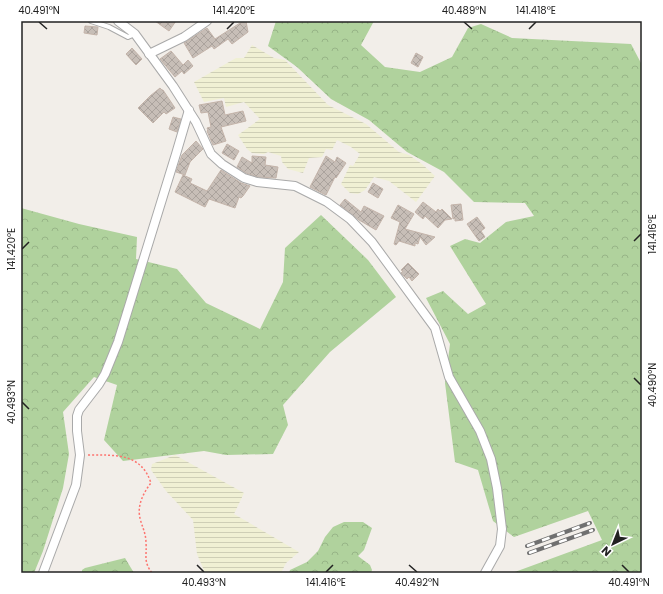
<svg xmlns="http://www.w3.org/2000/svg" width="663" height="594" viewBox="0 0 663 594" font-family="Poppins,sans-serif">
<defs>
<pattern id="farmland-rules" width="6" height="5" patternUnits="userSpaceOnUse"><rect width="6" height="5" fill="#f0f0d4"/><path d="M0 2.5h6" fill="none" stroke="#ceceb6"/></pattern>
<pattern id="forest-crowns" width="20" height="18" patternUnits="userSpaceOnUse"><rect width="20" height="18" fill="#b0d29d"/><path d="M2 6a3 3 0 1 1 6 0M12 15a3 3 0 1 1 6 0" fill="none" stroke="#97b487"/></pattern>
<pattern id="building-cross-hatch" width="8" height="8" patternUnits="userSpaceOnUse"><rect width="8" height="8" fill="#c7beb7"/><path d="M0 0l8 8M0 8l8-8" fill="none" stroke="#aba39d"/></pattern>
</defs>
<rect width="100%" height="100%" fill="#f2eee9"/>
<g fill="url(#farmland-rules)">
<path d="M252,45L274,58L285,60L328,105L366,124L399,152L409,155L422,164L435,176L416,202L389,181L374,177L365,190L358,194L350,193L341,184L350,165L353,166L360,154L351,147L337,140L332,150L326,149L322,157L309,158L303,173L288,169L282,162L281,156L268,152L264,154L252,153L247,149L238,135L260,119L244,102L226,107L224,98L204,102L194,82L236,58H244Z"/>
<path d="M175,455L244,493L234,514L299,552L286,563L281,573H205L197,554L193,520L166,491L151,470L152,464Z"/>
</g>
<g fill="url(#forest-crowns)">
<path d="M276,21H374L361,45L385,67L420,72L452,57L468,28L481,24L512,38L631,44L642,65V573H512L602,540L588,511L514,537L493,521L478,470L455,462L445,383L450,344L426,298L443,291L468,314L486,304L450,246L465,239L480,243L506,222L534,216L525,203L474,202L444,172L407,152L369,120L331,99L297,67L268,46Z"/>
<path d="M21,208L79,224L137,237L136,259L177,269L206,303L260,329L283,282L285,248L321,215L368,260L396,297L330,352L283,405L288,425L273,454L226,455L204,451L123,461L104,440L117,385L94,377L63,412L69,454L63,488L43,551L34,573H21Z"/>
<path d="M344,522H363L372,528L364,550L358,556L370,565L372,570L371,573H289L290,570L307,562L318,551L325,537L333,527Z"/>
<path d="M125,558L134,573H82V570L85,568Z"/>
</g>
<g fill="url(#building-cross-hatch)" stroke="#c4b4aa">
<path d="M155,21H176L169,31Z"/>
<path d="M246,21L248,32L232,44L228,39L214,49L212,46L193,58L184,43L207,28L215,39L240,23Z"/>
<path d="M85,26L98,27L97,35L84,33Z"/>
<path d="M132,48L142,59L136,65L126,54Z"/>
<path d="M171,51L183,65L188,60L193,66L184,74L182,71L175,77L160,59Z"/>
<path d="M416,53L423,57L418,67L411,63Z"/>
<path d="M160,88L162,90H163L175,108L166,114L164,112L153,123L138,108L150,96Z"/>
<path d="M222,101L225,115L243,111L246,121L221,127L226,141L213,145L207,131L208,130L207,128L211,127L208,112L201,113L199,105Z"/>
<path d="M173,117L181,119L177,132L169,129Z"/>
<path d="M196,141L203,149L190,162L185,175L176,172L182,155Z"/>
<path d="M227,144L239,151L234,160L222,153Z"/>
<path d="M252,156L266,157L265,165L278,167L276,178L258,177L246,173L237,167L242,157L252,163Z"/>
<path d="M326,156L335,162L337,157L346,163L336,178L335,177L326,195L310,187Z"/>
<path d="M221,170L241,183L250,186L243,196L241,198L239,197L235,208L209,199L205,207L175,192L183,175L192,179L190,183L207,191Z"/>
<path d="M373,183L383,189L378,198L368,192Z"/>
<path d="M345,199L361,212L364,206L384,216L376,230L359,220L340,205Z"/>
<path d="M423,202L436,212L438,209L440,211L442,209L452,219L445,220L438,228L425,216L423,219L415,212Z"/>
<path d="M461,204L463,220L455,221V218L453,219L451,205Z"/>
<path d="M398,205L414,214L405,229L435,237L426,245L420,237L418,244L415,243V246L399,241L396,245L394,244L400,222L391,218Z"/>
<path d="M477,217L485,228L481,231L485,237L479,241L467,224Z"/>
<path d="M408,263L419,274L412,281L409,277L407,279L401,273L403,271L401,270Z"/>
</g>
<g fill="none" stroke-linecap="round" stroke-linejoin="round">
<g stroke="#a9a9a9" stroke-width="6">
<path id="lane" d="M91,21L109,27L128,37L135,34"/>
</g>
<g stroke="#a9a9a9" stroke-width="10">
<g id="street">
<path d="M118,21L135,34L173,86L196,122L211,154L222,164L244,178L257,182L295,186L327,202L350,219L372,242L435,328L449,377L480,431L491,459L497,488L502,529L500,546L485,573"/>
<path d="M149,54L184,37L207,21"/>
<path d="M43,573L76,485L80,455L77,431V416L79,410L99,384L105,374L118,342L176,154L189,110"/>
</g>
</g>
<path stroke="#fd746f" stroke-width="1.5" stroke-dasharray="2 2" stroke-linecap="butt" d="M88,455C116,455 141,453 151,483C143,493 137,506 140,518C142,527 146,533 146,543C147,556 143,561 152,573"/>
<use href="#lane" stroke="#fff" stroke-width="4"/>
<use href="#street" stroke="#fff" stroke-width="8"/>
<g stroke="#707070" stroke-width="4">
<g id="rail">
<path d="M527,546L590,523"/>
<path d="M529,553L593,530"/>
</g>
</g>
<use href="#rail" stroke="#fff" stroke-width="2.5" stroke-dasharray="8" stroke-linecap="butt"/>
</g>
<path fill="none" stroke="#222" stroke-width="1.5" d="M39,22L47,29M464,22L472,29M227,29L234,22M529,29L536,22M634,241L641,234M22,249L29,242M634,378L641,385M22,402L29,409M197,565L204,572M409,565L417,572M622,565L629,572M326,572L333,565"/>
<rect width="663" height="594" fill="none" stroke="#ffffff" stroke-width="44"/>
<g transform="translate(613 544) rotate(223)" stroke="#ffffff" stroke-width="3" paint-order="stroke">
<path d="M0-3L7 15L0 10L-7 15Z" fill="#222222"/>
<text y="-6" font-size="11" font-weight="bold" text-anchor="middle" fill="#222222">N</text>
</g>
<rect x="22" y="22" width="619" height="550" fill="none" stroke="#222" stroke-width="1.5"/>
<g font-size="10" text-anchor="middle" fill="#222">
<text x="39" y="14">40.491°N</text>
<text x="234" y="14">141.420°E</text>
<text x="464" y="14">40.489°N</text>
<text x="536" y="14">141.418°E</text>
<text transform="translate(652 234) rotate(-90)" y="4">141.416°E</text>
<text transform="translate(11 249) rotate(-90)" y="4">141.420°E</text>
<text transform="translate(652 385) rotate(-90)" y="4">40.490°N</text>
<text transform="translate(11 402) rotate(-90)" y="4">40.493°N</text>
<text x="204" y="586">40.493°N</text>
<text x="326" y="586">141.416°E</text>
<text x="417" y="586">40.492°N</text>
<text x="629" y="586">40.491°N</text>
</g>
</svg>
